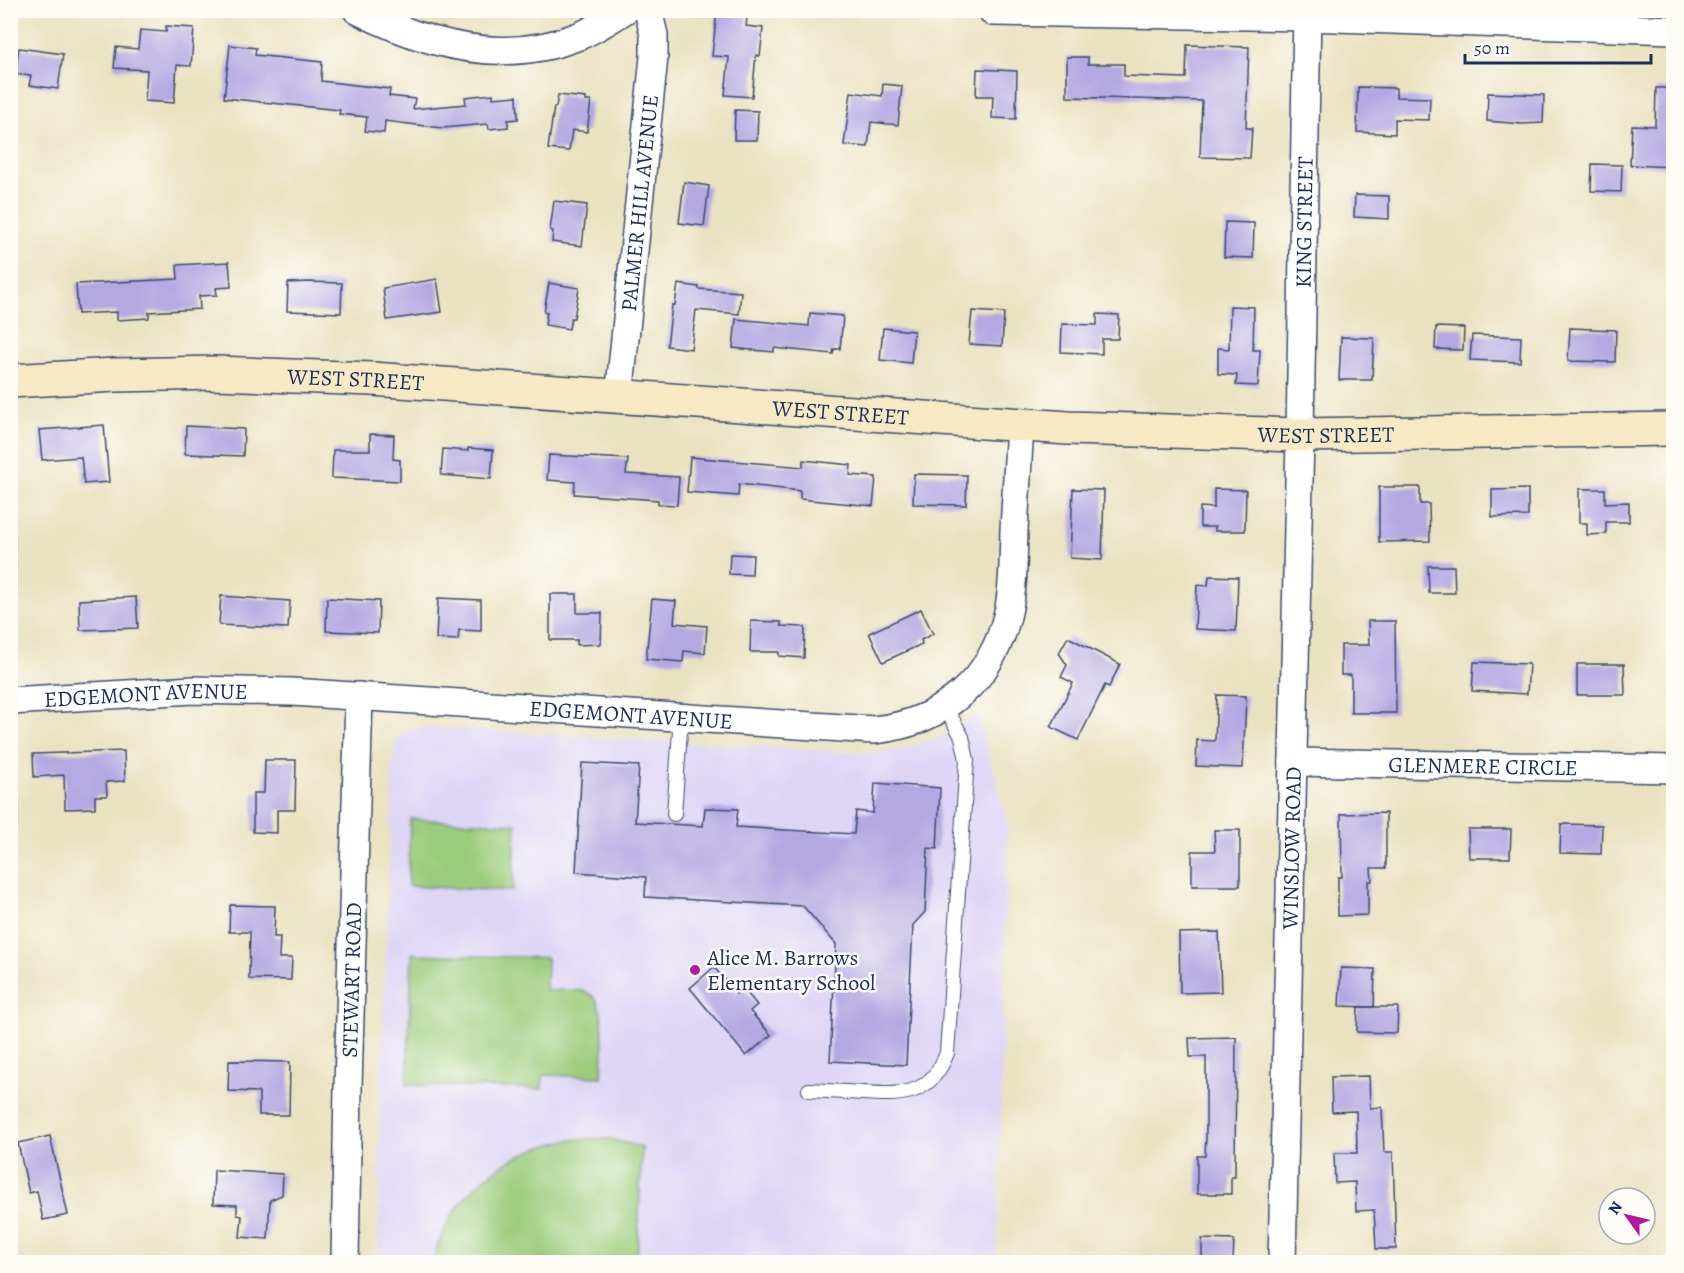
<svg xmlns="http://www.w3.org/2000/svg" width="1684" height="1273" viewBox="0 0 1684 1273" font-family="Alegreya,serif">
<rect width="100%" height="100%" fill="#fdfcf7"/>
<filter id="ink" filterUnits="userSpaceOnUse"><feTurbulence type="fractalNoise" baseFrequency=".0167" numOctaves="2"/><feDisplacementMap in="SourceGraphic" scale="12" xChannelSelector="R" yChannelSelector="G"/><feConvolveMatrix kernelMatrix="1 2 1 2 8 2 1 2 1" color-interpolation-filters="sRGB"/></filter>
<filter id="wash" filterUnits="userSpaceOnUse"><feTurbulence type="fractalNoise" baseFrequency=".008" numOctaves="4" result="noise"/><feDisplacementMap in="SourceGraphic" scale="24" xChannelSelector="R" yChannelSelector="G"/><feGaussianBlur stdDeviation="1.35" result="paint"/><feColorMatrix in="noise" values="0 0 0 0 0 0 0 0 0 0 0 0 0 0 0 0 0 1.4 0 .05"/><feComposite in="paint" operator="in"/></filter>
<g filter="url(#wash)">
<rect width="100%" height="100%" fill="#e9e2c0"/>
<path fill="#ded5f6" d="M977,714L1008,824L997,1262H377L380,1115L393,755L395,744L402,734L412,728L423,727L867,753L906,748L923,743L942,736Z"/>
<g fill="#9bcc7c" stroke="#5b7e6d" stroke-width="1.5">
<path d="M410,819L516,824L513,891L408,886Z"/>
<path d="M412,954L547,958L546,991C559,991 576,988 588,993C609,1001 602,1059 602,1077L543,1075L542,1089L407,1085Z"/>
<path d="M577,1139H610L642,1147L637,1262H433C449,1193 508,1148 577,1139Z"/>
</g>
<g id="blocks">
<g fill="#b4a8e2">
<path d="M717,10H748L746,26L763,28L760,56L756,55L752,97L725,95L729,57L712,56Z"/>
<path d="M166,26L194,28L191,66L177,65L174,103L145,101L147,70L114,68L116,47L138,49L140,30L166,32Z"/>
<path d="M230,45L256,48L255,55L322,62L321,81L390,89L389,96L415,99L413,109L466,104L465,97L493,94V98L517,96L518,119L508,120V127L489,129L488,124L442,128L385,121L384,133L365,131L367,117L339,114L340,110L224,98Z"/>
<path d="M1187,45L1249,47L1246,128H1252L1250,158L1200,157L1202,101L1067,97V57H1088V64H1124V76L1186,78Z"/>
<path d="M19,48L63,54L58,89L29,85L31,76L15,74Z"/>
<path d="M977,69L1017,71L1016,119L992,118L993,96H976Z"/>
<path d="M883,84L902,86L898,125L871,122L868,147L844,145L851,92L882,96Z"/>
<path d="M1358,87L1396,88V97L1430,98L1429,120L1395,119V134L1357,132Z"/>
<path d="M1656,88H1674V167L1630,165L1632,125L1655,126Z"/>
<path d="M1488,93L1544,95L1543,123L1522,124L1487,121Z"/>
<path d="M558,95L586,98V101H591L587,132L572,130L569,151L548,149L554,107H556Z"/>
<path d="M735,110L758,111L757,140H734Z"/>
<path d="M1592,164L1622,165L1621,192L1591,191Z"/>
<path d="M684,182L709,186L704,226L679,223Z"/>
<path d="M1355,195L1389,196V219L1354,217Z"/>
<path d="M554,201L587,205L582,246L552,242L553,231L550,230Z"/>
<path d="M1225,222L1254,223L1253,258L1224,257Z"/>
<path d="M229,262L231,287L216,288L217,295L199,296L200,309L149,312V318L117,320V312L78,314L76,284L178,279L177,265Z"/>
<path d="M437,279L442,312L387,320L383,288Z"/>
<path d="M308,282L342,283L341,313L287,311L288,283Z"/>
<path d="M549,283L579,288L574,318H571L569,329L545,325L547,312H544Z"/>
<path d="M678,284L699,287V289L741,292L739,314L696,310L691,349L667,346L672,305H675Z"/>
<path d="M1230,306L1254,307L1253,350H1260L1258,386L1236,385L1237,375L1218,374V348L1229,349Z"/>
<path d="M972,311L1004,313L1002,346L969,344Z"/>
<path d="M810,313L843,316L840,349H834L833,354L774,348V352L733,348L736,319L809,326Z"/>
<path d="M1097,314L1119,315L1118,339H1102V354L1061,352L1062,324L1097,325Z"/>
<path d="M1436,327L1464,328L1463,350L1435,349Z"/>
<path d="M883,328L914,331L911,363L880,360Z"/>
<path d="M1570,328L1616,330L1615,362L1568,361Z"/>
<path d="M1472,335L1521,337L1520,362L1470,360Z"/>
<path d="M1341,337L1374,338L1372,380H1339Z"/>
<path d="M104,425L109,482L84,484L81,457L42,460L39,430Z"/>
<path d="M186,426L244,429L243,456L185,454Z"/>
<path d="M370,434L394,435L393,459L400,460V481L332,478L333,450H370Z"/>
<path d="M468,448L493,450L491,479L441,475L443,449L468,451Z"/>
<path d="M549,455L628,459L626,474L679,477L677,505L658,504V500L574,494L575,482L547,480Z"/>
<path d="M690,457L803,467V460L851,465L850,475L876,477L873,506L800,499V491L739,484L738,496L687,492Z"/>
<path d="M914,474L967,475L966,505L913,504Z"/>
<path d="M1379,487H1420V504H1429L1430,541L1379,542Z"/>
<path d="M1073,489L1104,490L1102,560L1070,558Z"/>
<path d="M1214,489L1246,490L1245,531H1215V527H1200V507L1214,508Z"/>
<path d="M1528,489V516L1492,517V490Z"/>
<path d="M1579,489H1605V503L1629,502V522H1606V534L1587,535V523H1579Z"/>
<path d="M730,554L753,555L752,575L729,574Z"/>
<path d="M1428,566H1454L1455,593H1429Z"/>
<path d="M1209,576L1238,577L1236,631L1195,629L1197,585L1208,586Z"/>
<path d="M550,594H577V613H602L601,644L577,645V640H550Z"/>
<path d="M221,596L290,601L288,628L219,625Z"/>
<path d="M136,597L138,628L80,630L79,600Z"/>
<path d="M327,598L379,601L378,633L326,631Z"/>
<path d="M438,598L481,600V631L459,630L458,640L436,639Z"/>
<path d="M652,599L676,601L674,623L707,626L705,653L684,651L683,662L646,659Z"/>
<path d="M921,609L933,634L921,640L922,644L883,662L869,633Z"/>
<path d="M751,621L781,622V626L805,627L804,658L779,656V652H750Z"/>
<path d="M1368,621H1395L1396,713H1351V675H1341V645H1369Z"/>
<path d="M1068,637L1120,664L1109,687L1105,685L1078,740L1051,727L1073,683L1061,677L1067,665L1059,653Z"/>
<path d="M1474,662L1529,664L1527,694L1472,691Z"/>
<path d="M1577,664H1624L1625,695H1577Z"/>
<path d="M1217,695L1246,696L1243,768L1196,766L1197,740L1215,741Z"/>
<path d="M124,751L125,781L106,782L107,796H95V808L65,809L64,775L34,777L33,754Z"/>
<path d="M265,760H296L295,810H277V833L253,832V793H264Z"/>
<path d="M582,763L639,766L635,822L703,826L705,808L738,809L736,827L854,834L856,811L873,813L875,783L940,788L937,849L928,848L925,912L913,925L906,1065L830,1061L836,944L803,906L645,897L646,877L576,872Z"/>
<path d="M1386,813V868H1371L1372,881H1368V915L1338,916V877H1342L1341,814Z"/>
<path d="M1561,824L1602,825L1601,854L1560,853Z"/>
<path d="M1468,829H1511L1510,858H1469Z"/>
<path d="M1214,830H1240V886H1192V851H1215Z"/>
<path d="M230,905L275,906L274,937H280L279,958H292L291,980L249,979L250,932H229Z"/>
<path d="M1219,932L1221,992L1180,993L1179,933Z"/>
<path d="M714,967L736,994L743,988L757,1005L750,1011L771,1035L746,1056L690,988Z"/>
<path d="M1341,968L1375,969L1374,1007L1339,1006Z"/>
<path d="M1358,1007H1398L1397,1033L1357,1032Z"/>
<path d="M1236,1037L1235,1177H1231V1194H1197V1156H1205L1206,1137V1057H1190L1189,1038Z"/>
<path d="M229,1061L290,1062L289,1115H259V1092L228,1091Z"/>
<path d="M1369,1076L1370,1108L1382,1107L1384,1152H1393L1396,1249H1376L1374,1210L1356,1211L1355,1182L1335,1183L1334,1153H1357L1356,1111L1332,1112L1331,1077Z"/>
<path d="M50,1136L68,1215L43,1220L37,1191L29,1193L18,1143Z"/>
<path d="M214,1170L283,1174L282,1195L270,1200L268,1239L240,1237L242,1216L237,1215V1205L213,1204Z"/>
<path d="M1202,1239L1234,1240L1233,1263H1202Z"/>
</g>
</g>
</g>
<g filter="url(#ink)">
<use href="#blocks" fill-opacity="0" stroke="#3a4a6d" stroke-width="1.5"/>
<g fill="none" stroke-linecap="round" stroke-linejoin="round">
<g stroke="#3a4a6d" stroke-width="16">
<g id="lane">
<path d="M674,814L681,717"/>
<path d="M809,1090C827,1091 846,1092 864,1093C904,1096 931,1095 947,1053L967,760L962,737L945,706"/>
</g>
</g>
<g stroke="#3a4a6d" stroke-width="30">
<g id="street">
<path d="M357,10C424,44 503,66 576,37C593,31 609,20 625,10"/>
<path d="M993,12L1307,17L1674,30"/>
<path id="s1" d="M619,397L654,57V35L648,10"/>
<path id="s2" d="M10,701L193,690L292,692L874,730C942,723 993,680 1008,612C1014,586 1013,557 1014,530C1016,495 1018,460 1020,425"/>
<path id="s3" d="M1293,762L1674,769"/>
<path id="s4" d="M345,1262L348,1087L359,696"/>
<path id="s5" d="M1282,1262L1300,435L1307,10"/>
</g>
</g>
<g stroke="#3a4a6d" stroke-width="36">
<g id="secondary">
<path id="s6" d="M10,381L115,375L217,373L372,379L1068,428L1300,435L1674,429"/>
</g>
</g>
<use href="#lane" stroke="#fff" stroke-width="14"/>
<use href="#street" stroke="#fff" stroke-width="27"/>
<use href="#secondary" stroke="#f7e9c3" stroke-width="33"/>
</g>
</g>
<circle fill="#b5179e" stroke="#fdfcf7" stroke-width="2" cx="695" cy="970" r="6"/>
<g text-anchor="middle" stroke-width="5" stroke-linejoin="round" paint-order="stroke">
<g font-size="22" fill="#1b2f5e" stroke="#fdfcf7">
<text dy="8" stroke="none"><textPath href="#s1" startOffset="195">PALMER HILL AVENUE</textPath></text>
<text dy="8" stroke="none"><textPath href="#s5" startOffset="1040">KING STREET</textPath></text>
<text dy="8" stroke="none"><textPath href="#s6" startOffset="346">WEST STREET</textPath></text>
<text dy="8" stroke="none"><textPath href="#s6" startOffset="832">WEST STREET</textPath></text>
<text dy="8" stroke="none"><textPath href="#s6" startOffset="1318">WEST STREET</textPath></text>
<text dy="8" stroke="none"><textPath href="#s2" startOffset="136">EDGEMONT AVENUE</textPath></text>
<text dy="8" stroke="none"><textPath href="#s2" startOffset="622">EDGEMONT AVENUE</textPath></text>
<text dy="8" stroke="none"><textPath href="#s3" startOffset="190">GLENMERE CIRCLE</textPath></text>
<text dy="8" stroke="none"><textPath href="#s5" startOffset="414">WINSLOW ROAD</textPath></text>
<text dy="8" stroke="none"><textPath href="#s4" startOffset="282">STEWART ROAD</textPath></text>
</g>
<g font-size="22" fill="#1b2f5e" stroke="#fdfcf7" text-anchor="start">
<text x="707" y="965">Alice M. Barrows<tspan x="707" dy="25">Elementary School</tspan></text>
</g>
</g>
<rect width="1684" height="1273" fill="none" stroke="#fdfcf7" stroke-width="36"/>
<g transform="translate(1627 1216) rotate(304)"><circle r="28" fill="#fdfcf7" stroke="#a3aaba" stroke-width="1.5"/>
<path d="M0-4.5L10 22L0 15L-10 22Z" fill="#b5179e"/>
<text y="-9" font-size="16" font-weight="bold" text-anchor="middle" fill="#1b2f5e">N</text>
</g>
<path d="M1465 54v9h186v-9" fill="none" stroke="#1b2f5e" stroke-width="3"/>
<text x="1474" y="54" font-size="18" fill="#1b2f5e" stroke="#fdfcf7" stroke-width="4.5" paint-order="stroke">50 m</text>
</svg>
